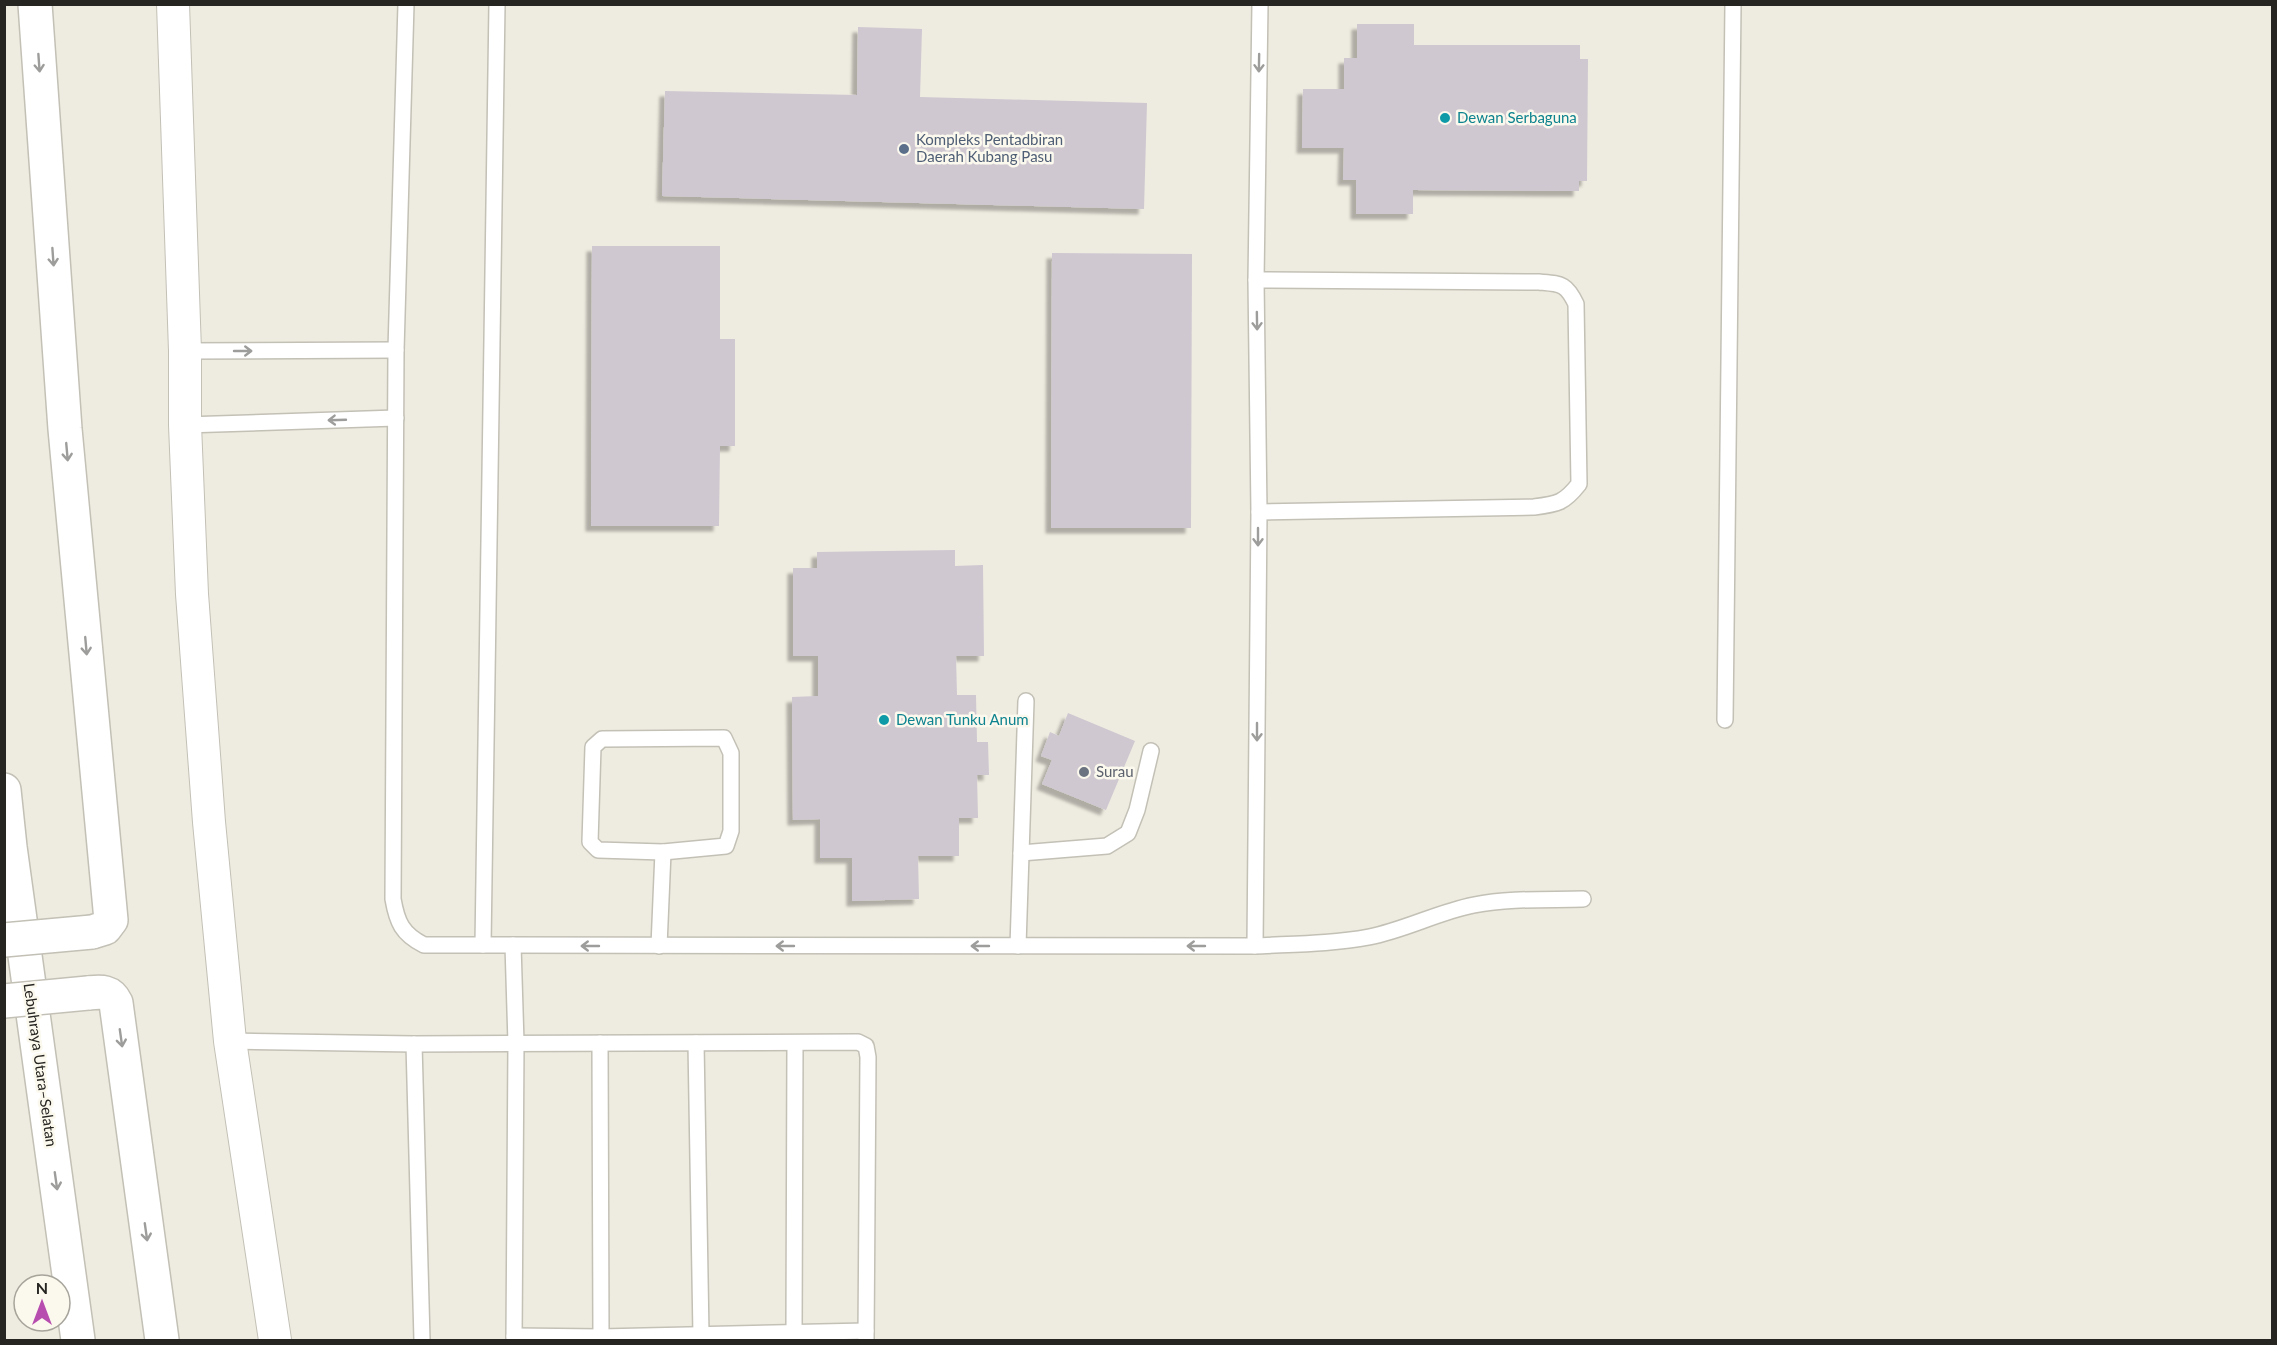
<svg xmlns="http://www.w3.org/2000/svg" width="2277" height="1345" viewBox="0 0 2277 1345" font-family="Lato,sans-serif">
<defs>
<filter id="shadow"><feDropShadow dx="-5.5" dy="5.5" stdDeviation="1.5" flood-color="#0004"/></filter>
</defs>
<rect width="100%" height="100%" fill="#eeebe0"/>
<g fill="#cfc8d1" filter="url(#shadow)">
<path d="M1357,24H1414V45H1580V59H1588L1587,181H1579V191L1413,190V214H1356V180H1343L1344,148H1302L1303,89H1344V58H1357Z"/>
<path d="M858,27L922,29L920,97L1147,103L1144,209L662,196L665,91L857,95Z"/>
<path d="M592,246H720V339H735V446H720L719,526H591Z"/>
<path d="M1052,253L1192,254L1191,528H1051Z"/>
<path d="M955,550V566L983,565L984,656H956L957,695H976L977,742H988L989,775H977L978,818H959V856H918L919,899L852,901V858H820V819L793,820L792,697L818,696V656H793V568H817V552Z"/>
<path d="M1068,713L1135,741L1106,810L1042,784L1052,760L1041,756L1050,732L1059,736Z"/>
</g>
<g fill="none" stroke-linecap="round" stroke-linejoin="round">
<g stroke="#c3c0b6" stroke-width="18">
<g id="service">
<path d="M406,4L396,350L393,899C397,922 402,934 424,945L1255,946C1293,944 1332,944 1369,937C1405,930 1438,912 1474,905C1510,898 1547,900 1583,899"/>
<path d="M1256,280L1539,282C1561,284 1566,283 1576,304L1579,484C1564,503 1558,504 1534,507L1259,512"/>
<path d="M185,351L396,350"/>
<path d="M185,425L396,418"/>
<path d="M1725,720L1733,4"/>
<path d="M724,738L731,753V831L726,846L663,852L598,850L590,842L593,747L602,739Z"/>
<path d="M1021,853L1107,846L1128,833L1137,810L1151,751"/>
<path d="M483,945L497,4"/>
<path d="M513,945L516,1043L514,1340"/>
<path d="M659,946L663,852"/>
<path d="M1018,946L1026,701"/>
<path d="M1255,946L1259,512L1256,280L1260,4"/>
<path d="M230,1041L414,1044L858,1042L866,1046L868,1057L866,1340"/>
<path d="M600,1043L601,1337"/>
<path d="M696,1043L701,1335"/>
<path d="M414,1044L422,1340"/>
<path d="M794,1333L795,1043"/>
<path d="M514,1336L601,1337L866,1331"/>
</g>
</g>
<g stroke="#c3c0b6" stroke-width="34">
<path id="minor" d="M173,4L185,351V425L192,594L209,822L230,1041L275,1340"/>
</g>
<g stroke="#c3c0b6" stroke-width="36">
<g id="motorway">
<path d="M35,4L65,429L111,920L105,928L92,932"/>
<path d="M4,790L10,847L78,1340"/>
<path d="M88,993C100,992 110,990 116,1003L162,1340"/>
</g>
</g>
<use href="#service" stroke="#fff" stroke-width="15"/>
<use href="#minor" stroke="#fff" stroke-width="32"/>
<use href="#motorway" stroke="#fff" stroke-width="33"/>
<g stroke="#c3c0b6" stroke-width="36" stroke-linecap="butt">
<g id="motorway-bridge">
<path d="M4,940L92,932"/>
<path d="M4,1001L88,993"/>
</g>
</g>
<use href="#motorway-bridge" stroke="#fff" stroke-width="33"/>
</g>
<defs><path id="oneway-shaft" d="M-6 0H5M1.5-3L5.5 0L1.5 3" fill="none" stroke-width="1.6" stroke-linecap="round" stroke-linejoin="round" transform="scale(1.5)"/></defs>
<g stroke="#9d9d9b">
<use href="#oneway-shaft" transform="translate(39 63) rotate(86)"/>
<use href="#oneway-shaft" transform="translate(1259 63) rotate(91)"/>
<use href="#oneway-shaft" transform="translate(53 257) rotate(86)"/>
<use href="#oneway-shaft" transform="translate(1257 321) rotate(89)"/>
<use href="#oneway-shaft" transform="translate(243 351)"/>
<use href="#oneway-shaft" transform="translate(337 420) rotate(178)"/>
<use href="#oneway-shaft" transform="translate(67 452) rotate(85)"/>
<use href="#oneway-shaft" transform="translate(1258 537) rotate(90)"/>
<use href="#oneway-shaft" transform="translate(86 646) rotate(85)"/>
<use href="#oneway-shaft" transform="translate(1257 732) rotate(90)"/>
<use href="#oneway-shaft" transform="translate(590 946) rotate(-180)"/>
<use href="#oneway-shaft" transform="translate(785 946) rotate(180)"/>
<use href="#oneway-shaft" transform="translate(980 946) rotate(180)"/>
<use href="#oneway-shaft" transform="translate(1196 946) rotate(180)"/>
<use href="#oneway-shaft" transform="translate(121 1038) rotate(82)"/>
<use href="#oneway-shaft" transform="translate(56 1181) rotate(82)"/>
<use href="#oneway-shaft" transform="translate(146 1232) rotate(82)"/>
</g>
<g fill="#0f9aa8" stroke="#fbf8ed" stroke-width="2">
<circle cx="1445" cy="118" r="6"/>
<circle cx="884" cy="720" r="6"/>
</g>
<circle fill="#5c6f8a" stroke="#fbf8ed" stroke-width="2" cx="904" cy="149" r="6"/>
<circle fill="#6b7280" stroke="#fbf8ed" stroke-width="2" cx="1084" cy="772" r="6"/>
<g text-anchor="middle" stroke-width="5" stroke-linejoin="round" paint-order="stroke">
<g font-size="15" fill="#0d838f" stroke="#fbf8ed" text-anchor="start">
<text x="1457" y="123">Dewan Serbaguna</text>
<text x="896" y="725">Dewan Tunku Anum</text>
</g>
<g font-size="15" fill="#4e5e75" stroke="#fbf8ed" text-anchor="start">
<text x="916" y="145">Kompleks Pentadbiran<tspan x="916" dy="17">Daerah Kubang Pasu</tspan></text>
</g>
<g font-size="15" fill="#5b616d" stroke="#fbf8ed" text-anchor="start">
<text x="1096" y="777">Surau</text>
</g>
<g font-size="15" fill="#262521" stroke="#fbf8ed">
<text transform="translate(40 1065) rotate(82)" y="5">Lebuhraya Utara–Selatan</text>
</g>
</g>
<rect width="2277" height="1345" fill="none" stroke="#262521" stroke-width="12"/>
<g transform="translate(42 1303)"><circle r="28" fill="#fbf8ed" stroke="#a6a49b" stroke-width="1.5"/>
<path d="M0-4.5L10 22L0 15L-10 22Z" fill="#b74daf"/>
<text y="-9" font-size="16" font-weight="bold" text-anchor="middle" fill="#262521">N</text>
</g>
</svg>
